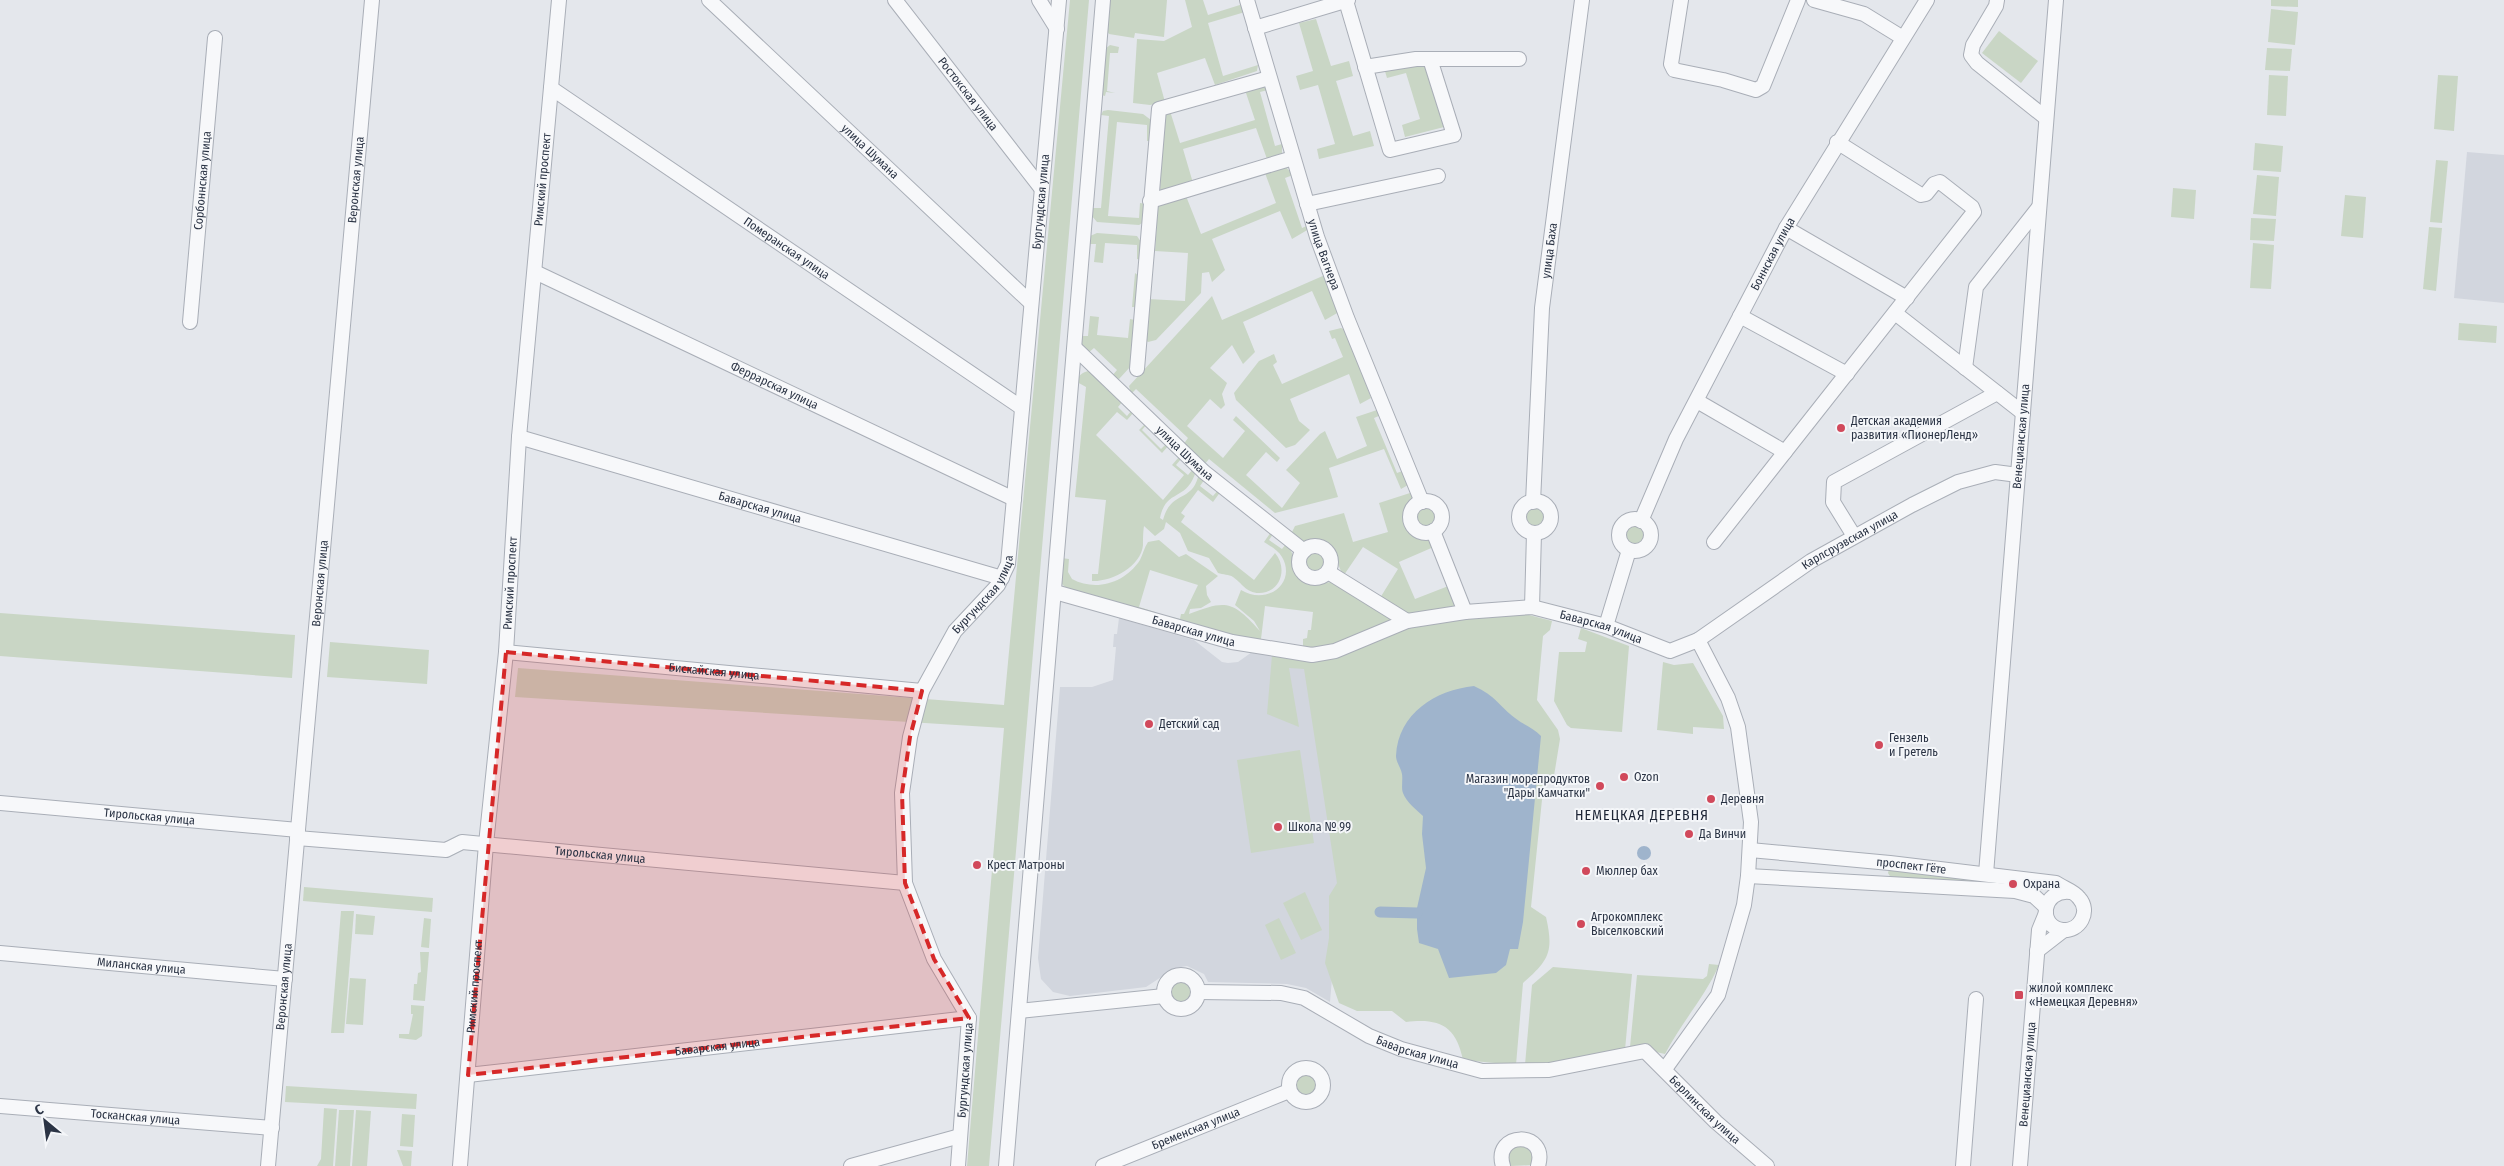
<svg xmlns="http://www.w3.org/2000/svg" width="2504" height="1166" viewBox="0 0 2504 1166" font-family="'Fira Sans Condensed',sans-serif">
<rect width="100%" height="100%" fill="#e4e7ec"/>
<g fill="#d2d6de">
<path d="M2467,152L2504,155V303L2454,298Z"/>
<path d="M1119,618L1194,640L1222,662L1228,663L1238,662L1252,652L1326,662L1360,649L1330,1002L1306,988L1287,984L1208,982L1204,974L1187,966L1175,968L1146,987L1070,996L1053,992L1041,979L1038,958L1060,687H1092L1113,680L1116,647H1113L1114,634H1117Z"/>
</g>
<g fill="#c9d6c5">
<path d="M1070,0H1089L989,1166H967L1004,728L515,697L518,668L1004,705Z"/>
<path d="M1108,0H1167L1164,37L1135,33L1134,38L1109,34L1107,31Z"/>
<path d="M1185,0H1203L1208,15L1243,4L1245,12L1208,23L1223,76L1258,65L1257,71L1215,85L1205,58L1157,73L1165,102L1150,105L1133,103L1137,39L1164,41L1192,27Z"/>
<path d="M2271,0H2298V7L2271,6Z"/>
<path d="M2271,9L2298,12L2295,45L2268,42Z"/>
<path d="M1316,19L1331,66L1349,61L1353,76L1336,81L1353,136L1370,131L1374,146L1319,159L1317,149L1335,144L1318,85L1300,90L1296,76L1313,71L1299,23Z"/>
<path d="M1999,31L2038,61L2021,83L1982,53Z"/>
<path d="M1110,45L1119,47L1118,53H1110L1107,91L1115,93L1106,92L1105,96L1102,95L1105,49Z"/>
<path d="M2267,48L2292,49L2290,71L2265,70Z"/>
<path d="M1425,66L1444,127L1405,137L1402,125L1420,119L1406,73L1387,78L1384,68Z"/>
<path d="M2269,75L2288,76L2286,116L2267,115Z"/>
<path d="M2438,75L2458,76L2454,131L2434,129Z"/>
<path d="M1262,86L1268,90L1260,92L1275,146L1282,144V153L1267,159L1256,128L1183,149L1193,183L1160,191L1164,114L1170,111L1180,143L1255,120L1245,90Z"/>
<path d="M1108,110L1143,114L1151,120V141H1147V125L1117,122L1108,216L1139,218L1140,203L1146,204L1144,222L1139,225L1097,222L1092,216L1093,208H1101L1109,116L1101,115L1103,111Z"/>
<path d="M2255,143L2283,146L2281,172L2253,170Z"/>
<path d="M2436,160L2448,161L2442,223L2430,222Z"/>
<path d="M1286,167L1293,175L1285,178L1302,228L1309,225V229L1292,239L1280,211L1212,239L1225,270L1212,282L1209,272L1202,273L1201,293L1156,340L1148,342L1145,340L1148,299L1185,301L1188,253L1155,251L1158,205L1186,196L1201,234L1276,203L1265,173Z"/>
<path d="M2257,175L2279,177L2276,216L2253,214Z"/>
<path d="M2173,188L2196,190L2194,219L2171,217Z"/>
<path d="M2345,195L2366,197L2363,238L2341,236Z"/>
<path d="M2251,218L2276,219L2274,241L2250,240Z"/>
<path d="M2429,227L2442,228L2436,291L2423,289Z"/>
<path d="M1097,233L1137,236L1141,242V260L1137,259V245L1105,243L1103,263L1094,262L1096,244H1089L1090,236Z"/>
<path d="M2253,243L2274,245L2271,289L2250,288Z"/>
<path d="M1135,273L1139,276L1136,307H1132Z"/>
<path d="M1325,275L1339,312L1325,320L1312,291L1243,322L1255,352L1243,364L1232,345L1210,368L1227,383L1222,394L1225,405L1221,409L1210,399L1187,426L1223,458L1245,431L1233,420L1236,416L1280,458L1277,462L1266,452L1246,475L1282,508L1300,483L1286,470L1320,434L1325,431L1337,459L1367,446L1356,417L1377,410L1381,415L1374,418L1397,473L1405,470L1408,485L1401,489L1384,449L1329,468L1338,497L1275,513L1209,459L1204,465L1183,445L1188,438L1136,389L1131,394L1129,386L1212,296L1222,320Z"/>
<path d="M1090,316L1099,317L1097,335L1128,338L1130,319L1135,320L1130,367L1119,379L1112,376L1117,370L1094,348L1088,353L1081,343L1082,336H1088Z"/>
<path d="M2459,323L2497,326L2496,343L2458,340Z"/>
<path d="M1341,328L1346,330L1371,398L1360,404L1349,374L1290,399L1299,421L1310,430L1295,445L1286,448L1236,400L1234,393L1259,361L1274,354L1277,362L1273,365L1282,384L1343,357L1335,338L1332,339L1329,331Z"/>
<path d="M1088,371H1092L1123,401L1118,407L1127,416L1132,410L1134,412L1127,420L1117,412L1096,435L1163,500L1184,475L1172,465L1179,457L1181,459L1176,465L1188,475L1193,469L1196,471C1187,502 1166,488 1160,518L1163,520C1171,489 1193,504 1199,473L1205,479L1200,486L1213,496L1219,489L1221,491L1213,502L1198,490L1181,513L1185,516L1181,522L1254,580L1275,553C1288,568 1281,593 1259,593C1246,593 1242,583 1233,577C1229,574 1223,575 1218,573L1209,558L1188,551L1180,533L1166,522L1164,529L1155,536L1144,526C1143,532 1143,541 1143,545C1141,567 1111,582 1092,581V574H1098L1106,500L1075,497L1086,387L1077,382C1078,375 1082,373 1088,371Z"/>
<path d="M1146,423L1147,424L1142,430L1161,449L1167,443L1169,445L1162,453L1139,430Z"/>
<path d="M1410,493L1414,498C1408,512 1397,530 1420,537C1424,538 1428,537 1432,539L1436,546L1399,562L1415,599L1451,585L1458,603L1455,608L1410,616L1380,598L1398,569L1363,547L1344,575C1335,565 1339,547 1323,542C1316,540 1310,544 1303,543L1292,532L1295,526L1344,513L1353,542L1388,532L1379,503Z"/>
<circle cx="1427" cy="517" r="11"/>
<circle cx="1535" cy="518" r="11"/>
<circle cx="1635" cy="535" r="11"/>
<path d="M1271,532L1273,534L1269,540L1282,549L1286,544C1300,556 1289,587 1316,585C1321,585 1326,582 1331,582L1390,618V622L1325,651L1303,647V639L1307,638L1308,630H1311L1313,612L1265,606L1261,639L1278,643V645L1171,623L1172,617L1180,619L1181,614H1184L1198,585L1150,570L1139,607L1155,612L1154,616L1066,588L1061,583V558L1069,559L1068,572L1072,579C1096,592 1125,583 1140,560C1143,554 1144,548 1148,542L1159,540L1179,557L1186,554L1218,576L1206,586L1207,595L1211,602L1201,608L1190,609L1189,614C1226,600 1232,600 1260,631L1254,621L1235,605L1241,590C1267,606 1297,583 1282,557C1278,550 1270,546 1264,542Z"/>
<circle cx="1315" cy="562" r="11"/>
<path d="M0,613L295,635L292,678L0,656Z"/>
<path d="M1502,614L1529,615L1552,621L1550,630L1543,636L1537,700L1558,730L1560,739L1554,776L1543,790L1531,907L1546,917C1554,952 1549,960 1523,983L1516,1065L1463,1060C1456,1026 1440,1018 1406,1022L1392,1011H1357L1339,1003L1325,963L1329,938V896L1337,883L1304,669L1289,668L1299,727L1267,714L1272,655L1323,661L1397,630L1416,625Z"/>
<path d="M1581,628L1629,646L1622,732L1571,728L1567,725L1554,701L1559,652H1585L1587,642L1578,639Z"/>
<path d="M330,642L429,650L427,684L327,677Z"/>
<path d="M1663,662L1674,665L1693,663L1723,716L1724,729L1693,727V734L1657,730Z"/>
<path d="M1300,750L1314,843L1251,853L1237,760Z"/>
<path d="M1889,869L1975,879L1971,882L1891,878L1888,873Z"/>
<path d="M304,887L433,898L432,912L303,901Z"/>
<path d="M1305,892L1322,930L1301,940L1283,903Z"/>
<path d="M341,911H354L344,1033H331Z"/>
<path d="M356,914L375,916L373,935L355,934Z"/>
<path d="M424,918L431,919L429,948L421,947Z"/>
<path d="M1279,918L1296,953L1281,960L1265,925Z"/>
<path d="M420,952H429L425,1001L413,1000L414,984H417L418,973L421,972Z"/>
<path d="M1709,964L1719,965C1705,997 1681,1023 1665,1054L1656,1052L1648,1046L1630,1047L1637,975L1703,979L1707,976Z"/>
<path d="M1553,967L1632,974L1625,1050L1561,1064L1525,1065L1532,985Z"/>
<path d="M350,978L366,979L363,1025L346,1024Z"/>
<circle cx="1181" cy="992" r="12"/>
<path d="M411,1005L424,1006L422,1036L416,1040L399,1038V1034H409L413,1014H411Z"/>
<circle cx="1304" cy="1086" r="13"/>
<path d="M286,1086L417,1094L416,1109L285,1102Z"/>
<path d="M324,1108L337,1109L333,1166H317L321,1159Z"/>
<path d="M339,1110H354L350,1166H335Z"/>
<path d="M356,1110L371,1111L367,1166H352Z"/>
<path d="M402,1114L415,1115L413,1147L400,1146Z"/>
<path d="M1526,1146L1533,1152L1532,1165L1511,1166C1506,1158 1509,1153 1514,1147Z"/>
<path d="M397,1150L412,1151L411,1166H403Z"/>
</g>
<g fill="#9fb4cc">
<path d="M1474,686C1496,696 1499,706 1515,718C1524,725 1533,728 1541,736L1523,922L1518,949H1510L1506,965L1496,973L1449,978L1438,949L1419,943L1417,929V908L1426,868L1422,834L1423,816C1417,810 1406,802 1403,793C1401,788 1403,780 1402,774C1401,768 1396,762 1396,756C1398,713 1436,690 1474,686Z"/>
<circle cx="1644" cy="853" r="7"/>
</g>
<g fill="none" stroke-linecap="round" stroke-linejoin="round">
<path stroke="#9fb4cc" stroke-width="11" d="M1380,912L1417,913"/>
<g stroke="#a9aeb7" stroke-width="16">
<g id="minor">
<path id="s1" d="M709,0L1031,303"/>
<path id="s2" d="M895,0L1041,188"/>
<path d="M1039,0L1057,29"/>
<path id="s3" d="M1247,0L1317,237L1347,318L1422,502"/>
<path d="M1681,0L1671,64L1674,70L1723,80L1756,90L1763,86L1798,0"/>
<path d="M1814,0L1864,14L1903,38"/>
<path d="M1997,0L1996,6L1973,45L1971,55L1977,63L2046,118"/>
<path d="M1346,1L1390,150L1454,135L1430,59"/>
<path d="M1255,28L1348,0"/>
<path d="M1365,67L1416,59H1519"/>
<path id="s4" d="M551,88L1022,408"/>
<path d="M1150,201L1293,158"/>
<path d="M1307,204L1438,176"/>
<path d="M1786,228L1907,298"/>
<path id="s5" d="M535,272L1014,499"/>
<path d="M1895,313L2023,413"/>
<path d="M1740,316L1847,374"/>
<path id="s6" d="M190,322L215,38"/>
<path id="s7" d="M1075,348L1204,472L1304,551"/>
<path d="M1965,368L1976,287L2039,207"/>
<path d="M1137,369L1159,109L1269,78"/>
<path d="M1697,401L1785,452"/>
<path id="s8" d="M519,437L1002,578"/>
<circle cx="1535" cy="517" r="16"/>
<circle cx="1426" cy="517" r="16"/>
<path id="s9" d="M1533,502L1542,308L1582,0"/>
<circle cx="1635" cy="535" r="16"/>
<path id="s10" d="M1641,521L1676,439L1786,228L1927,0"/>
<path d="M1433,531L1465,612"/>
<path d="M1854,536L1833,502L1834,482L1997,393"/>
<path d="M1714,542L1974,212L1972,207L1940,182L1934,184L1926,194L1921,195L1837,142"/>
<circle cx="1315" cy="562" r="16"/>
<path d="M1328,572L1407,621"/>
<path id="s11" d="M1055,592L1232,642L1312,655L1335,651L1407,621L1465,612L1532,607L1606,626L1670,651L1698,640L1728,698L1738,727L1751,822L1748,876L1744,905L1718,995L1665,1069"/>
<path d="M1532,607L1534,533"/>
<path d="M1606,626L1629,550"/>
<path id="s12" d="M1698,640L1811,561L1912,505L1958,482L1995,472L2018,475"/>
<path id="s13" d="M506,652L922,691"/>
<path id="s14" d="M0,803L298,830"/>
<path id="s15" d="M297,838L446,850L462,842L905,883"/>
<path id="s16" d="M1750,850L1890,863L2056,883C2063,888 2074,891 2079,898C2091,911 2080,932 2062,930C2037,926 2042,889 2070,892"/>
<path id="s17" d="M1986,874L2056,0"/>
<path d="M1748,876L2015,891L2034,896L2046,907"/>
<path d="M2037,951L2064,930"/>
<path id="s18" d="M0,953L285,979"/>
<circle cx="1181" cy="992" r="17"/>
<path id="s19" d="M1199,992L1281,993L1304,998L1369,1036L1401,1049L1482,1071L1549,1070L1645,1051L1716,1122L1767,1166"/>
<path d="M1019,1011L1164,996"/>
<circle cx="1306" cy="1085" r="17"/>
<path id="s20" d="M468,1075L969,1018"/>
<path id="s21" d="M0,1106L272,1128"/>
<path id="s22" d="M268,1166L372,0"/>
<path id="s23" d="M460,1166L486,844L506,652L519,437L559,0"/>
<path d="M851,1166L960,1136"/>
<path id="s24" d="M958,1166L969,1018L934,959L905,883L902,793L910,737L922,691L955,631L998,585L1008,564L1059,0"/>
<path d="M1006,1166L1103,0"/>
<path id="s25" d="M1103,1166L1289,1091"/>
<path d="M1503,1166C1492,1131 1549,1130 1538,1166"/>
<path d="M1963,1166L1976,999"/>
<path id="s26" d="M2020,1166L2039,930L2046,913"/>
</g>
</g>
<use href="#minor" stroke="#f7f8fa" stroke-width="14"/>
</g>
<path fill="#d62828" fill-opacity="0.2" stroke="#d62828" stroke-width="4" stroke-dasharray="10 6" stroke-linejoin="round" d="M506,652L922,691L910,737L902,793L905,883L934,959L969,1018L468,1075Z"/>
<g fill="#d1495b" stroke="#f4f6f9" stroke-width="2">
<circle cx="1841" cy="428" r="5"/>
<circle cx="1149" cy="724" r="5"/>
<circle cx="1879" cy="745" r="5"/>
<circle cx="1624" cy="777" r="5"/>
<circle cx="1600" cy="786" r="5"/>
<circle cx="1711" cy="799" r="5"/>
<circle cx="1278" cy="827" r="5"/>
<circle cx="1689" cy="834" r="5"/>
<circle cx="977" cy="865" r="5"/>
<circle cx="1586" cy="871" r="5"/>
<circle cx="2013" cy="884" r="5"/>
<circle cx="1581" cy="924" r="5"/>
<rect x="2014" y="990" width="10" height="10" rx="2.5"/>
</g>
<g text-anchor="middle" stroke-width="4" stroke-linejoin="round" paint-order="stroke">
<g font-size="12" fill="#2b3445" stroke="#f4f6f9">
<text dy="4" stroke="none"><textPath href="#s2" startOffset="119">Ростокская улица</textPath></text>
<text dy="4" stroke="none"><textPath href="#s1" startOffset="221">улица Шумана</textPath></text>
<text dy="4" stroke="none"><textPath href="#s23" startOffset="990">Римский проспект</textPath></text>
<text dy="4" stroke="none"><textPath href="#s6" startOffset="142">Сорбоннская улица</textPath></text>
<text dy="4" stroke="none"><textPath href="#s22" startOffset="990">Веронская улица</textPath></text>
<text dy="4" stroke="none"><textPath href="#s24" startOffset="1011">Бургундская улица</textPath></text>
<text dy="4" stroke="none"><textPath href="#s4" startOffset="285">Померанская улица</textPath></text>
<text dy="4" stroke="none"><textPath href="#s9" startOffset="252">улица Баха</textPath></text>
<text dy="4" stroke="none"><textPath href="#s3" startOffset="266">улица Вагнера</textPath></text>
<text dy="4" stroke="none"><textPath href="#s10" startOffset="298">Боннская улица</textPath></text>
<text dy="4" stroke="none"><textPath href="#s5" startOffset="265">Феррарская улица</textPath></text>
<text dy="4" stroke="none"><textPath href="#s17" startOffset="439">Венецианская улица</textPath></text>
<text dy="4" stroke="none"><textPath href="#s7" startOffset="152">улица Шумана</textPath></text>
<text dy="4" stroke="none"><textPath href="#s8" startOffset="251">Баварская улица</textPath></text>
<text dy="4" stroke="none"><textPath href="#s12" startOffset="182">Карлсруэвская улица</textPath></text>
<text dy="4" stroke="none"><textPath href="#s22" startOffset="585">Веронская улица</textPath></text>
<text dy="4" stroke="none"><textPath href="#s23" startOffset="585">Римский проспект</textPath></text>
<text dy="4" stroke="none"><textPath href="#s24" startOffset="608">Бургундская улица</textPath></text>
<text dy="4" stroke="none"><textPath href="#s11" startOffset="564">Баварская улица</textPath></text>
<text dy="4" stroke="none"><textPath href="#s11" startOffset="144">Баварская улица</textPath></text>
<text dy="4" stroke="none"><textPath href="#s13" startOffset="209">Бискайская улица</textPath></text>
<text dy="4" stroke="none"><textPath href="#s14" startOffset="150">Тирольская улица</textPath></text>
<text dy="4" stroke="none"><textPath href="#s15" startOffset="306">Тирольская улица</textPath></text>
<text dy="4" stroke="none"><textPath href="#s16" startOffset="162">проспект Гёте</textPath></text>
<text dy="4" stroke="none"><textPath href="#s18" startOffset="142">Миланская улица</textPath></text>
<text dy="4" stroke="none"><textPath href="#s22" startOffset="180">Веронская улица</textPath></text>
<text dy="4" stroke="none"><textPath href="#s23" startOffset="180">Римский проспект</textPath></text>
<text dy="4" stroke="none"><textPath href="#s20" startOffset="251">Баварская улица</textPath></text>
<text dy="4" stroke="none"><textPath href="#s19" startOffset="232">Баварская улица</textPath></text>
<text dy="4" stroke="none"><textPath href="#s24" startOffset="96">Бургундская улица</textPath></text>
<text dy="4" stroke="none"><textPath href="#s26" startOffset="92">Венецианская улица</textPath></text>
<text dy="4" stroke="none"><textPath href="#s19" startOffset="548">Берлинская улица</textPath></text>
<text dy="4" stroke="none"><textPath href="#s21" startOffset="136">Тосканская улица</textPath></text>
<text dy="4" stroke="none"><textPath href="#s25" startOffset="100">Бременская улица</textPath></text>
</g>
<g font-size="12" fill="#2b3445" stroke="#f4f6f9" text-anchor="start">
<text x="1851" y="425">Детская академия<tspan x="1851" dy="14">развития «ПионерЛенд»</tspan></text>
<text x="1159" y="728">Детский сад</text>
<text x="1889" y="742">Гензель<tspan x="1889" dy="14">и Гретель</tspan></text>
<text x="1634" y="781">Ozon</text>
<text x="1590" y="783" text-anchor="end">Магазин морепродуктов<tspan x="1590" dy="14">"Дары Камчатки"</tspan></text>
<text x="1721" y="803">Деревня</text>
<text x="1288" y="831">Школа № 99</text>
<text x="1699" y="838">Да Винчи</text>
<text x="987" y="869">Крест Матроны</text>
<text x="1596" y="875">Мюллер бах</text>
<text x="2023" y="888">Охрана</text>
<text x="1591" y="921">Агрокомплекс<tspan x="1591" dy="14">Выселковский</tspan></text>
<text x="2029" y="992">жилой комплекс<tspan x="2029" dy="14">«Немецкая Деревня»</tspan></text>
</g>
<g font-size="14" letter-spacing="1" fill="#1d2536" stroke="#f4f6f9">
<text x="1642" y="820">НЕМЕЦКАЯ ДЕРЕВНЯ</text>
</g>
</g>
<g transform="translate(45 1121) rotate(331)" stroke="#f4f6f9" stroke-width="4" paint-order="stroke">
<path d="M0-4L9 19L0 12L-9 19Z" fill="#2b3445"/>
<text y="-8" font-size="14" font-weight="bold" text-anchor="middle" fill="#2b3445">С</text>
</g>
</svg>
